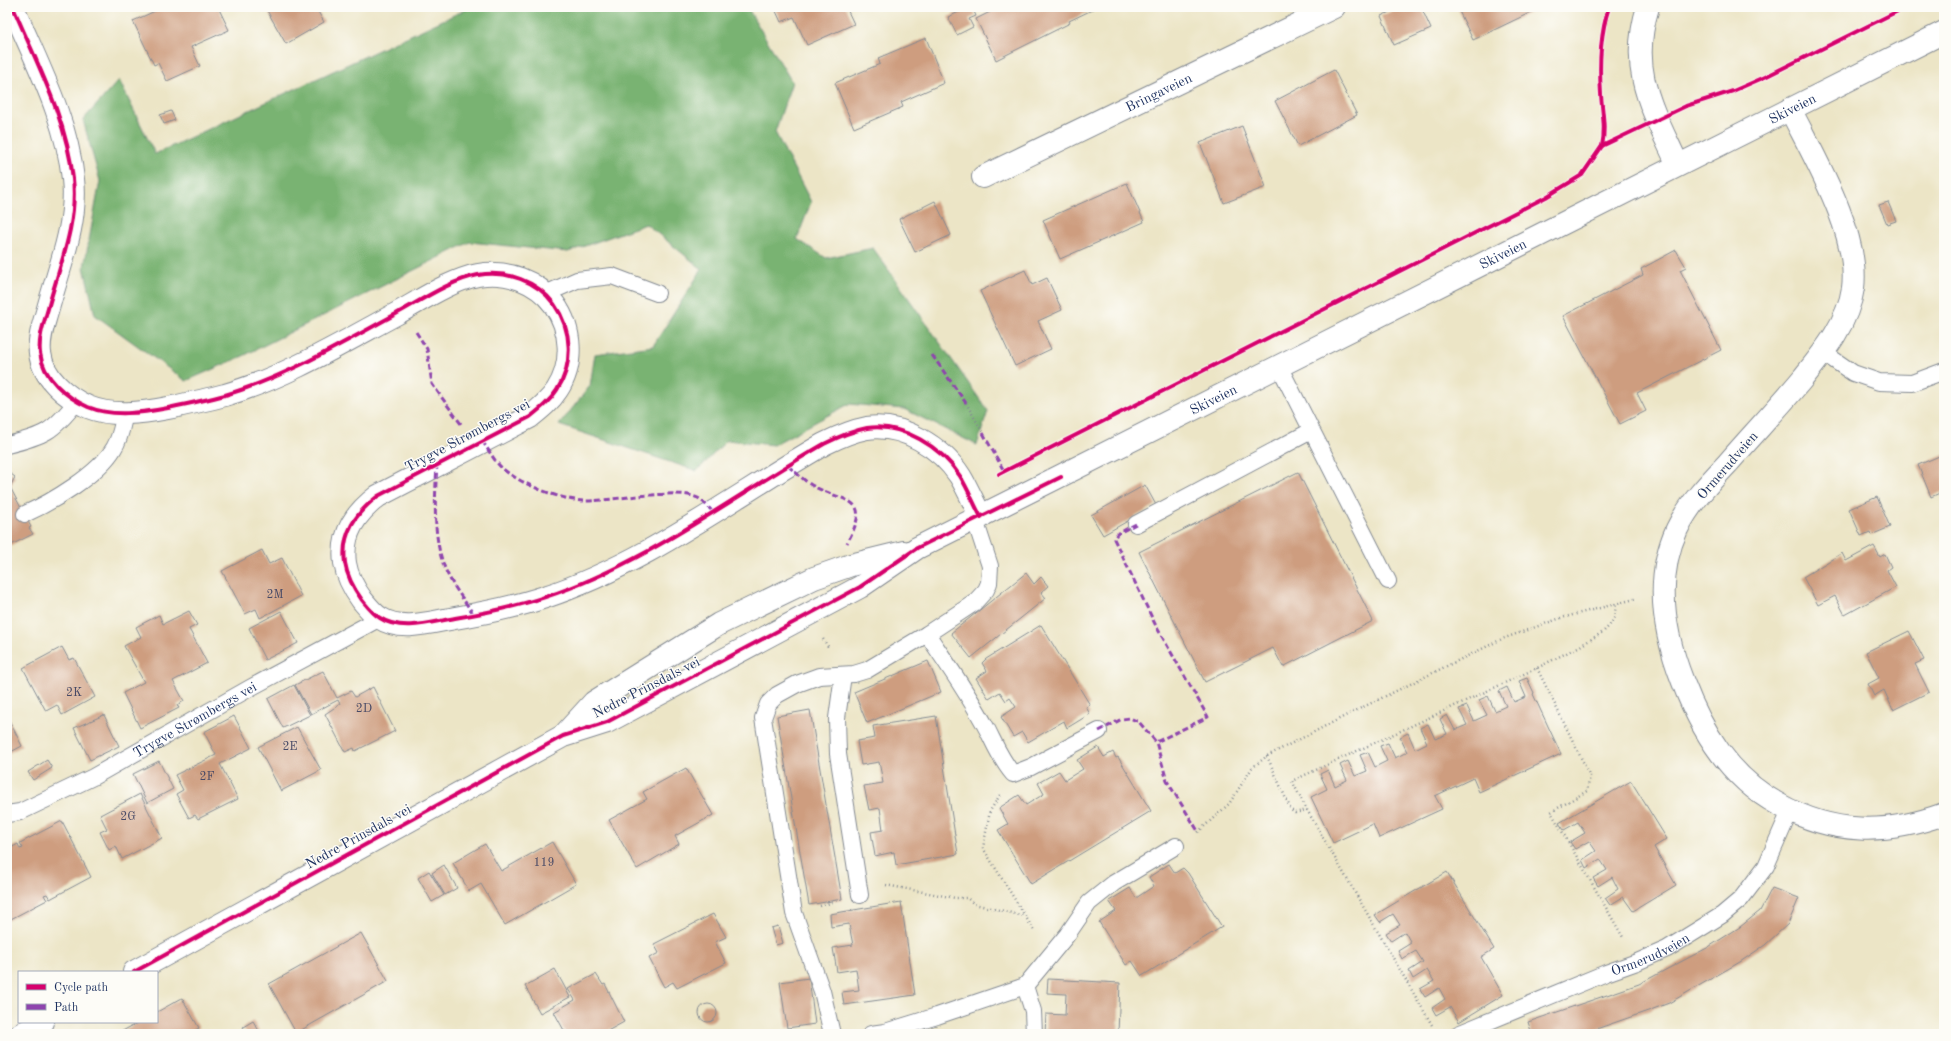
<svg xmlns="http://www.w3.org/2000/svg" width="1951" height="1041" viewBox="0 0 1951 1041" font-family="'Old Standard TT',serif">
<rect width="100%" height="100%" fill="#fdfcf7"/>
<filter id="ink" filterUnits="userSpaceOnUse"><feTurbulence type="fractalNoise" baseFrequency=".025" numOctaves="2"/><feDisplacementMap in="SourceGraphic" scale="8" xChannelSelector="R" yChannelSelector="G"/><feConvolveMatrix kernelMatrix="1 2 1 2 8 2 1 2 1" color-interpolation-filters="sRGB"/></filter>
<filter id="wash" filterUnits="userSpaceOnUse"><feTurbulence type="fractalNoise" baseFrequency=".012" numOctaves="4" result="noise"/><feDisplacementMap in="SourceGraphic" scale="16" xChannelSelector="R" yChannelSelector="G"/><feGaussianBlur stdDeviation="0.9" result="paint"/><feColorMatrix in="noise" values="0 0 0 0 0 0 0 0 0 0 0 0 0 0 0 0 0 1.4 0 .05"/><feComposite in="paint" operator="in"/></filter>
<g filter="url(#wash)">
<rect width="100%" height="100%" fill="#ece5c6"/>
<path fill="#79b372" stroke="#4a7168" d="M471,7H747L792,82L775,132L811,202L797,239L826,258L873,248L988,411L977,445L904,409L849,404L773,445L727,440L697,471L559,425L590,386L595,354L653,346L702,269L646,224L568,252L470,242L243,356L186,381L95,315L84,267L100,181L83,120L119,80L155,154Z"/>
<g id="blocks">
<g fill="#ce9d7f">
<path d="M164,7H218L229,30L191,47L200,66L167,81L158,63L154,65L133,21Z"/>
<path d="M265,7H321L317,10L324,22L286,44Z"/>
<path d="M774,7H846L854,24L807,45L794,17L781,22Z"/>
<path d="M970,7H972L976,16L969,19L973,27L957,35L948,17Z"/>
<path d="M1000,7H1093L1094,9L1069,21L1070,23L996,60L976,19Z"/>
<path d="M1400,7H1421L1431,29L1394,45L1381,16Z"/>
<path d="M1457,7H1542L1473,40Z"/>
<path d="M926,38L944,83L901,102L903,107L854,128L835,83L880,64L878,58Z"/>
<path d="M1334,70L1357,115L1298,146L1275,101Z"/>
<path d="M171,111L175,120L164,124L160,115Z"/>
<path d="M1242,126L1266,187L1224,203L1200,143Z"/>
<path d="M1127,183L1144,222L1060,259L1043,220Z"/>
<path d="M935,201L951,235L915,252L899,219Z"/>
<path d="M1888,202L1896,221L1887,224L1879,205Z"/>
<path d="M1676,250L1686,267L1680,270L1721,350L1637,393L1646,411L1620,424L1563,316L1643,275L1641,269Z"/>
<path d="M1025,270L1032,285L1047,278L1062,310L1038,321L1051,349L1015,366L980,291Z"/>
<path d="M1944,454V491L1931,497L1918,465Z"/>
<path d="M7,471L15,477L10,487L31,527L29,528L33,534L7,547Z"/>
<path d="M1298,472L1373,621L1283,667L1273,648L1205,682L1139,552Z"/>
<path d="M1145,485L1156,505L1103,535L1091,515Z"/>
<path d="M1877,497L1890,527L1871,535L1870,532L1861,536L1849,509Z"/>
<path d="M1874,546L1880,557L1885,554L1891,567L1887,570L1896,587L1845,615L1835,596L1818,605L1803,577L1842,553L1846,561Z"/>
<path d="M262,550L269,564L282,558L301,596L260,618L256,609L245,614L222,571Z"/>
<path d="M1026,573L1034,584L1041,577L1048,586L1041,592L1046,598L971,658L951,633Z"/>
<path d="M189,611L197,625L189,629L207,663L173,681L184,701L177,705L179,708L140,728L123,693L144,682L124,646L141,637L136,627L159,615L163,624Z"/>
<path d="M281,611L298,643L265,660L249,628Z"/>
<path d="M1041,625L1090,705L1086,707L1090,714L1067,728L1064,721L1028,742L1022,732L1013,737L1001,717L1016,707L1010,698L1006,701L1000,692L989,699L976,678L987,671L982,663L986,659Z"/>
<path d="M1909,631L1924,660L1915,664L1929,692L1893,710L1884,690L1874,696L1868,684L1879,678L1866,652Z"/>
<path d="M62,647L69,660L74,658L95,697L62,715L57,705L46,711L23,668Z"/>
<path d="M928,661L941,692L867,723L854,692Z"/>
<path d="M323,671L337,698L351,691L355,697L373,687L395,731L355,751L354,748L345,752L325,714L340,704L338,700L311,714L295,685Z"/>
<path d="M1527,678L1534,693L1533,694L1561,754L1479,792L1473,778L1435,796L1442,809L1379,838L1373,824L1333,843L1311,797L1327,789L1320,774L1328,770L1335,786L1347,780L1340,765L1348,761L1355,776L1367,771L1360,755L1368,752L1375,767L1387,761L1380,746L1388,743L1395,758L1407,752L1400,737L1408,733L1415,749L1427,743L1420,728L1428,724L1435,739L1447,734L1440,719L1447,715L1455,730L1467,725L1459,709L1467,706L1474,721L1487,715L1479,700L1488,696L1495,711L1506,706L1499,691L1507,687L1514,702L1526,697L1519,681Z"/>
<path d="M294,685L310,715L283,728L268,699Z"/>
<path d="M810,710L842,899L809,905L777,716Z"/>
<path d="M104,715L119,746L90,760L74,728Z"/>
<path d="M7,716L22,746L7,754Z"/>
<path d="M234,716L251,748L220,764L238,799L198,819L195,815L189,818L176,794L183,790L175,775L216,755L204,732Z"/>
<path d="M936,716L958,854L896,865L894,852L875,856L871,832L883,830L880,808L869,810L864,786L883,783L881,772L879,762L861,765L857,741L875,738L873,726Z"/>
<path d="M297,727L321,770L281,791L258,747Z"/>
<path d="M1098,747L1104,757L1113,752L1116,758L1118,757L1151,811L1031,884L998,830L1008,824L999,808L1019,795L1026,805L1044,794L1038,783L1059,771L1065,780L1083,769L1077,760Z"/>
<path d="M47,760L52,768L33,780L28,772Z"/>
<path d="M159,761L173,789L147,803L133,774Z"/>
<path d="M686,768L713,815L675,836L679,844L637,869L609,820L647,799L643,792Z"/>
<path d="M1631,781L1667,839L1654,847L1676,885L1633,911L1623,897L1610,905L1605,898L1618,889L1612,877L1598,886L1593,878L1607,870L1600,859L1586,868L1582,860L1596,851L1589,841L1575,849L1570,842L1585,833L1578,822L1564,830L1559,823Z"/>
<path d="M140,794L162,838L122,859L116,846L109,850L100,832L107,829L100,815Z"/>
<path d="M62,821L91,877L50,899L47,894L44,895L47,900L7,921V850L18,844L20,849L23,848L20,843Z"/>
<path d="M552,842L576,884L505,925L481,884L469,891L453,863L485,844L501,871Z"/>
<path d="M1169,864L1175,873L1183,868L1188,873L1222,927L1142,976L1132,961L1126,965L1099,922L1116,911L1109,901L1130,888L1136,898L1154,886L1149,877Z"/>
<path d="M444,865L457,888L445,895L432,873Z"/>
<path d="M429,871L444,895L432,902L418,878Z"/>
<path d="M1447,872L1494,949L1481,957L1503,995L1459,1022L1450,1007L1436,1015L1432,1008L1445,999L1439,988L1425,997L1420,989L1434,981L1427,970L1413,979L1409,971L1423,962L1416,951L1402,959L1398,951L1411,943L1405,932L1391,941L1386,933L1400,925L1393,914L1380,922L1375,915Z"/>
<path d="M1772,888L1799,898L1788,924L1765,945L1740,962L1669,1003L1648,1011L1582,1034H1532L1528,1022L1639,984L1707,948L1740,927L1760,911Z"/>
<path d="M901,902L915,995L844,1005L842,992L859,990L856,969L837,972L833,948L853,945L851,935L849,924L831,927L830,914Z"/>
<path d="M713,914L726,937L715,942L726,963L677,988L673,982L664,987L649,958L659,953L654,944Z"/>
<path d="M778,926L783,943L776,945L771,928Z"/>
<path d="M361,933L388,981L296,1033L269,984Z"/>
<path d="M555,969L570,997L540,1013L525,986Z"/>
<path d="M596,974L603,985L605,984L624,1022L602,1034H566L554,1012L575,1000L568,989Z"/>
<path d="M809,978L815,1024L787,1028L780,982Z"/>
<path d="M1048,979L1120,983L1118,1034H1045L1046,1014L1065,1015L1066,994L1047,993Z"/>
<path d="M182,998L199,1028L188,1034H117L139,1022H157V1012Z"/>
<circle cx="708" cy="1013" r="9"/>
<path d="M253,1021L261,1034H247L243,1027Z"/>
</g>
</g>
</g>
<g filter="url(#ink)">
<use href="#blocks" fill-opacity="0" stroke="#848a92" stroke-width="1"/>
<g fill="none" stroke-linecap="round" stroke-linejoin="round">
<g stroke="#848a92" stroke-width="18">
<g id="service">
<path d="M545,294L577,280L612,276L657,293"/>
<path d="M1824,353L1853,373L1879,382L1912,383L1944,371"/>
<path d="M1279,366L1388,581"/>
<path d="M7,445C44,436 53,432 77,401"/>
<path d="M25,514C52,502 99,474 114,448C121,437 122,425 125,413"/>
<path d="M1136,524L1311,431"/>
<path d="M927,634C948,665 970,696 987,729C995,745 1001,760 1013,774L1031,767L1099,731"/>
<path d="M843,675L837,718L838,754L860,895"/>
<path id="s1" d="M7,814L20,812L93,777L250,688L380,618"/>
<path d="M1025,986L1033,1011L1034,1034"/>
<path d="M832,1034L822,991L794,913L763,718L768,704L777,695L797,684L819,676L854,674L867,670L927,634L974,603L986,590L989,583L990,566L975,520"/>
<path d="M871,1034L885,1032L937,1016L1025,986L1067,935L1089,903L1114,883L1176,846"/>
<path id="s2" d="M1458,1034L1606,973L1637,962L1667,949L1722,915L1741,899L1766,866L1790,811"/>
</g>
</g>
<g stroke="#848a92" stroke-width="24">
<g id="minor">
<path d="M13,7C36,62 67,119 73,179C78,221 60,265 49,305C45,320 38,337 40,353C43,378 66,397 88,407C112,417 142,413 168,408C187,404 206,400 225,395C284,378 342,343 396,314C420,301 451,280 478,275C507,270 537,281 554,304C572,329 574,364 557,390C550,401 540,409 530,417L378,496C356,513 341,533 345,563C347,576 354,589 362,600C367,606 373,614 380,618C401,632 432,622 455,618C485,613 515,607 545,597C646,564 732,497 824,444C838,437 851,431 867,428C903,423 941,447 960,476C968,489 974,504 981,517"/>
<path d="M1790,109C1814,157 1860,234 1853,288C1848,323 1824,352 1803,378C1779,407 1753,434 1728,463C1709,483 1689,504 1677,529C1654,579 1664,634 1683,682C1702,732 1730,778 1778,804C1833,835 1886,835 1944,814"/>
<path id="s3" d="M983,177L1334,7"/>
</g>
</g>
<g stroke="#848a92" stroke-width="24">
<path id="tertiary" d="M1648,7C1628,71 1652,108 1678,165"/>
</g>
<g stroke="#848a92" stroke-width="24">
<g id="secondary">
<path d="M564,735L594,702L719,624L814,578L851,565L904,552"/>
<path id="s4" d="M134,972L563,736L607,722L860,587L917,548L1944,32"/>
<path d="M21,1034L43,1022"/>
</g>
</g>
<g stroke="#848a92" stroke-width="2.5" stroke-dasharray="1 3" stroke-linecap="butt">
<path d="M966,403L983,433"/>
<path d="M823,639L829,648"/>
<path d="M1537,668L1590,776L1587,791L1551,812L1624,939"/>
<path d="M1267,756L1291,810L1295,813L1307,810"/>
<path d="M1000,795L990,811L983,848L1035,932"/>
<path d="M1198,832L1229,804L1252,768L1267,756L1347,715L1502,639L1561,618L1635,599"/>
<path d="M886,885L955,898H967L974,904L1025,916"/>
<path d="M820,906L834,902"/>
<path d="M1432,1025L1307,810L1292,781L1537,668L1580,646L1603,632L1609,626L1614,619L1616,604"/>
</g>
<use href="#service" stroke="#fff" stroke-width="16"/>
<use href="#minor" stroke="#fff" stroke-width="22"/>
<use href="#tertiary" stroke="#fff" stroke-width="22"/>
<use href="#secondary" stroke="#fff" stroke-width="22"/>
<g stroke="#8e44ad" stroke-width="3" stroke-dasharray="6 3" stroke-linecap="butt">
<path d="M416,332L427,349L432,384L461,424"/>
<path d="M932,355L966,403"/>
<path d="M983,433L1004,471"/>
<path d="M482,441C489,450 494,461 502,468C518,483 561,500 583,501C606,501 629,496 652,495C666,494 685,492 698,498C703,501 709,508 713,512"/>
<path d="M437,464C435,499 432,541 447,573C454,588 465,601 474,615"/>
<path d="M788,466C797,473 805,482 815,487C849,504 872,497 847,543"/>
<path d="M1136,524L1117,534L1114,539L1156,626L1208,717L1156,742"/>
<path d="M1099,731L1122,719L1130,718L1139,722L1156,742L1167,781L1198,831"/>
</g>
<g stroke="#fdfcf7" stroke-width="6">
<g id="cycleway">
<path d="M13,7C36,62 67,119 73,179C78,221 60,265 49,305C45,320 38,337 40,353C43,378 66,397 88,407C112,417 142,413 168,408C187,404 206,400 225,395C284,378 342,343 396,314C420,301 451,280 478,275C507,270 537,281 554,304C572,329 574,364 557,390C550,401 540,409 530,417L378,496C356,513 341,533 345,563C347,576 354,589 362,600C367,606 373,614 380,618C401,632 432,622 455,618C485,613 515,607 545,597C646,564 732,497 824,444C838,437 851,431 867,428C903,423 941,447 960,476C968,489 974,504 981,517"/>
<path d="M1602,146C1606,128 1602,112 1601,94C1599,66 1600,34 1609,7"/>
<path d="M999,474L1546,197L1582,175L1602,146L1686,106L1733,91L1765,77L1906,7"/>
<path d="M134,972L563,736L607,722L860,587L917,548L1061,477"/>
</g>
</g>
<use href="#cycleway" stroke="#d6006c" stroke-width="4"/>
</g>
</g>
<g text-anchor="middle" stroke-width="3" stroke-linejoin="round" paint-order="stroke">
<g font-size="12" fill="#484a66">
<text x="275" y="598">2M</text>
<text x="74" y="696">2K</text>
<text x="364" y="712">2D</text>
<text x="290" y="750">2E</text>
<text x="207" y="780">2F</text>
<text x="128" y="820">2G</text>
<text x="544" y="866">119</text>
</g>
<g font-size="14" fill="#1b2f5e" stroke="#fdfcf7">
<text dy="5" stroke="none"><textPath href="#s3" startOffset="195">Bringaveien</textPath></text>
<text dy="5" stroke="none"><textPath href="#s4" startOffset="1871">Skiveien</textPath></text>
<text dy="5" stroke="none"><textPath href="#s4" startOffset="1547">Skiveien</textPath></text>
<text dy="5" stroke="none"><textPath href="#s4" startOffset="1223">Skiveien</textPath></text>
<text transform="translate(467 435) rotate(-28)" y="5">Trygve Strømbergs vei</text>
<text transform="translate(1727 465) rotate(-49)" y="5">Ormerudveien</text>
<text transform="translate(646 687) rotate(-27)" y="5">Nedre Prinsdals vei</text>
<text dy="5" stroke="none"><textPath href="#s1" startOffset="211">Trygve Strømbergs vei</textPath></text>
<text transform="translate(358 836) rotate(-29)" y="5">Nedre Prinsdals vei</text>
<text dy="5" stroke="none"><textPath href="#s2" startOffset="208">Ormerudveien</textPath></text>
</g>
</g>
<rect width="1951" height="1041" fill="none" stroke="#fdfcf7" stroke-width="24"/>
<rect x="18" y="971" width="140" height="52" fill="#fdfcf7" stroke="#a3aaba"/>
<rect x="26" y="984" width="20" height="6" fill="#d6006c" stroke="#a3aaba"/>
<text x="54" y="991" font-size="12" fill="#1b2f5e">Cycle path</text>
<rect x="26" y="1004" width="20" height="6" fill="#8e44ad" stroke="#a3aaba"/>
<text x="54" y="1011" font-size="12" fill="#1b2f5e">Path</text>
</svg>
